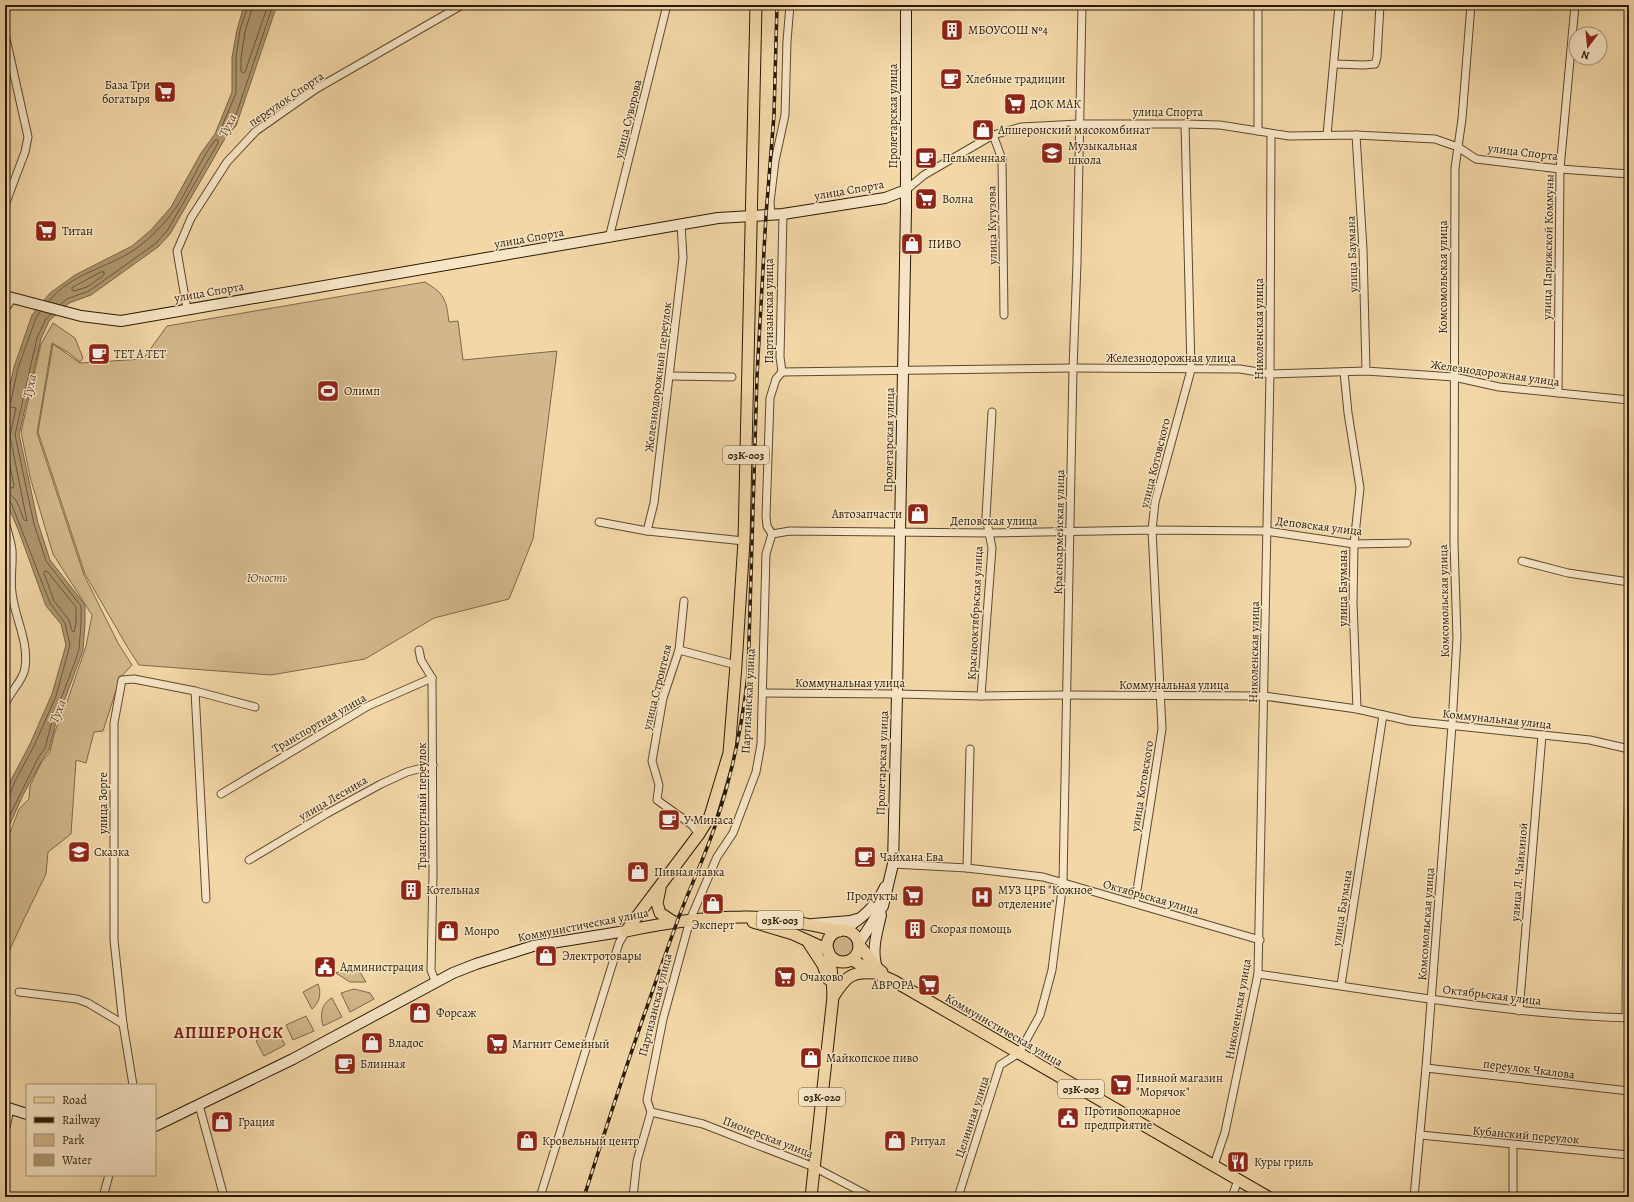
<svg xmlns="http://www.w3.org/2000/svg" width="1634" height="1202" viewBox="0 0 1634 1202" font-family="Alegreya,serif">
<rect width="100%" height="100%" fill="#f3d7a7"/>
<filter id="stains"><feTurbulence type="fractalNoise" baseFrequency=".005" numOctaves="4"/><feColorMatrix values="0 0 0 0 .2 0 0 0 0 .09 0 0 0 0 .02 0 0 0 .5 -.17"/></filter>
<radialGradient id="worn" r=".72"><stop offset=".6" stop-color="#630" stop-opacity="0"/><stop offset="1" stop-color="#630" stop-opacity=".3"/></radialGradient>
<g fill="#d1b78b" stroke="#7d6848">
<path d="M425,282C445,294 446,299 449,322L458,321L463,360L557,351L533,539L509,599L434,618L365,659L271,675L139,665L128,648L85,574L38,432L53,344L80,363L143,359L167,326Z"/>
<path d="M53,323L75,338L83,358L80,362L69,353L52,343L37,433L84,575L118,643L132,665L120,678L103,731L94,732L86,763L76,760L71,834L48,852L46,874L24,919L11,947L5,966V846L19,809L29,799L30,786L41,763L50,752L55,731L66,705L86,646L92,615L53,554L30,477L21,432L41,344Z"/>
<circle cx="844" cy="946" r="11"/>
<path d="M355,964L366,982H350L336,973Z"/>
<path d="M318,984C322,994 319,1003 312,1009L303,992Z"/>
<path d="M5,986C15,1001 7,1031 5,1049Z"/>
<path d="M354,989L370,993L374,999L350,1012L341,993Z"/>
<path d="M332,998L342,1017L323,1026C320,1015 321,1004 332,998Z"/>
<path d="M306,1016L314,1031L293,1040L286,1025Z"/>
<path d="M277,1030L285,1045L264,1056L256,1041Z"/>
</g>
<path fill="#ae9770" stroke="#796545" d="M244,5H277L236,126L227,135L170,234L158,247L91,295L69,303L49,321L41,339L19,434L38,523L50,560L85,605V624L83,650L79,661L55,726L49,750L42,760L23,795L5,835V798L11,780L30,744L52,694L66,645L61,624L46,606L18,529L5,499V407L14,367L32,315L50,293L75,275L132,246L151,230L171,207L201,153L215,134L232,92V57L237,30Z"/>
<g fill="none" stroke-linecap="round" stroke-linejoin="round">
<g stroke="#6c583a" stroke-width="1">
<path d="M248,5L240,30L236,57V93L220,131L222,134L233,124L273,5"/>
<path d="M253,5L245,32L241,58V71L243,73L245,72L268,5"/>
<path d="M101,272H104V275L87,287L74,291L72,290V288Z"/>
<path d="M49,301C70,274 107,268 134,250C149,240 165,223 175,209C190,187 199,162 215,140H218V143L167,231L155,244L89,291L67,299L61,304"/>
<path d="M5,404H9L11,401L18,368L36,318L40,312"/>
<path d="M5,409L13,407L16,408L10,436L27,521L24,520C20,510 17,494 5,493"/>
<path d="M5,441L14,486L13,488L5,487"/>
<path d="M5,498L9,500L12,505L50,603L65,623L70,645L56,696L34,746L15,781L10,794L5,797"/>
<path d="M45,571H47L76,607V623L74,632L72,631L69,620L54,601L44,573Z"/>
<path d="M5,825L38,758L45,748L51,725L76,659L79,649L81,624V606L46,561L34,524L15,435L37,338L46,319L51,314"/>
</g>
<g stroke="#5c492e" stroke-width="9">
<g id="street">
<path d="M5,34L28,137L25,152L5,205"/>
<path d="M1335,64L1364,65L1375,64L1377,57L1380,5"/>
<path d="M1258,131V5"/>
<path d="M993,135L1002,159L1004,315"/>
<path d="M1327,135L1339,5"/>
<path d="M1356,135L1363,249L1366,371"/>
<path d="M906,190L924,175L993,135L1021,127L1079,124H1185L1220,125L1289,136L1356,135L1435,139L1458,147L1476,159L1560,169L1629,174"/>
<path d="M771,214L770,202L775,161L785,115L787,41L790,5"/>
<path d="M609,238L667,5"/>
<path d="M5,309L13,298"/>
<path d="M187,309L177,251L191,218L227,162L256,131L316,89L462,5"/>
<path d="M782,372L1073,368L1240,369L1270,374L1366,371L1454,377L1499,387L1629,400"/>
<path d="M1344,372L1348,413L1360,488L1354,544L1353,603L1357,709"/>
<path d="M670,376L732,377"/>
<path d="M1558,393L1560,169L1575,5"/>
<path d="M5,521C7,530 11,541 12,550C13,565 10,579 12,593C15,619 29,641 25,668C23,682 9,692 5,705"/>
<path d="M599,522L647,531L744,541"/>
<path d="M647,531L654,503L683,258L681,224"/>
<path d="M772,534L790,531L989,533L1152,530L1266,531L1354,544L1407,543"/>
<path d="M1522,561L1568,573L1629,582"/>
<path d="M684,601L679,650L663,698L652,761L659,785L657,800L692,825L699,834"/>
<path d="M419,650L421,660L432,678"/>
<path d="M679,650L736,665"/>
<path d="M432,678L433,874L431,970L435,981"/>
<path d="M195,691L206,899"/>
<path d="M763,693L897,694L981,696L1066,695L1264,696L1357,709L1410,721L1590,740L1629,749"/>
<path d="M981,696L992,548L986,517L992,412"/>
<path d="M221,794L368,706L432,678"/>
<path d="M249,860L326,814L381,784L407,772L433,765"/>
<path d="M893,864L967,868L1043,877L1260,940"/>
<path d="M967,868L970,749"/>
<path d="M1135,903L1162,729L1152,530L1155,502L1191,370L1185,124"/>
<path d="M1258,974C1381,991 1504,1014 1629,1018"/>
<path d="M1341,985L1383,715"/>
<path d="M19,992L77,999L88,1003L123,1024"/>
<path d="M1519,1011L1542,735"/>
<path d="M1626,1018L1627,852L1629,780"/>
<path d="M1426,1068L1629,1091"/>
<path d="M133,1085L123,1024L114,940V723L122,680L134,679L195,691L255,707"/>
<path d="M199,1105L224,1197"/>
<path d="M651,1112L703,1124L814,1167L871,1197"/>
<path d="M5,1132L10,1109"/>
<path d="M1420,1135L1629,1155"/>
<path d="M1513,1145V1197"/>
<path d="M1214,1165L1225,1132L1258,974L1270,374L1271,134"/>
<path d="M103,1197L109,1175"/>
<path d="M540,1197L619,943L626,931"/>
<path d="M633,1197L637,1161L651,1112L647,1100L663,1019L690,920L717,857L733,833L756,772L761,744L766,554L772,534L767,526L766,516L770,398L776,379L782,372L780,357L783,214"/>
<path d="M958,1197L1000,1065L1019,1053L1040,1015L1052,970L1063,882L1073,368L1077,263L1082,5"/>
<path d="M1232,1197L1238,1180"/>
<path d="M1414,1197L1426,1068L1452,725L1457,638L1454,543L1455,168L1462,119L1471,5"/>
</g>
</g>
<g stroke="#291a05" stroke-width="12">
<g id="secondary">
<path d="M5,296L81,316L121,321L718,218L783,214L885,198L906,190"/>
<path d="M813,924L850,921L857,919"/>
<path d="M843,930C861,919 876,907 885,887"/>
<path d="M859,943L883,906L893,864L897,694L906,209V5"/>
<path d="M877,968C871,950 877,933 881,915"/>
<path d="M5,1107L27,1114"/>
<path d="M155,1126L293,1059L453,973L476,964L533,946L626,931"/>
</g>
</g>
<g stroke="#291a05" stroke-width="13">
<g id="primary">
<path d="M660,889L657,903L660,913L672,921"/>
<path d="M753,922L793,934L828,950"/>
<circle cx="843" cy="946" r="16"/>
<path d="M626,931L699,834L710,816L729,753L736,665L744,541L756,5"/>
<path d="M626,931C664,923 703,917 742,917C774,916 807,924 839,931"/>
<path d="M808,942L823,965L828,979"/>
<path d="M859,945L877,968L882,972"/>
<path d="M852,960L876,973L894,981L1268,1197"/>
<path d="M833,997C845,978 851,971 873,973"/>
<path d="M811,1197L833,997L832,976L829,953"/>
</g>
</g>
<use href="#street" stroke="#f7e5c6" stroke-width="7"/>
<use href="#secondary" stroke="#f7e5c6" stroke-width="10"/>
<use href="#primary" stroke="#f3d7a7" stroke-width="11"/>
<g stroke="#291a05" stroke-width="3.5">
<path id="rail" d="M584,1197C613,1105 644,1013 677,922C689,889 705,857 716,823C732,775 742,726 748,675L757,376L766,215L774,115L777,5"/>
</g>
<use href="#rail" stroke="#f7e5c6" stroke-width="2" stroke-dasharray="6" stroke-linecap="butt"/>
</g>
<defs>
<g id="building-square" transform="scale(1.15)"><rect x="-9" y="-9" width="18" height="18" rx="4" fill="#8f2418" stroke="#f7e5c6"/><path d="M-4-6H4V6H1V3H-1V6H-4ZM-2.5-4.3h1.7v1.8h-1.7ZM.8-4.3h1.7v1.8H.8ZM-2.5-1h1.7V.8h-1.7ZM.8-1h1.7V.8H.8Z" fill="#fff"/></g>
<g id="cafe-square" transform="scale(1.15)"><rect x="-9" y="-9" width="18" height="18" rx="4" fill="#8f2418" stroke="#f7e5c6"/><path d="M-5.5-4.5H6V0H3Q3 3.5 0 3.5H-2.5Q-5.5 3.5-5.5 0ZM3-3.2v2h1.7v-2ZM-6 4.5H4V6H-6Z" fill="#fff"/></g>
<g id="supermarket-square" transform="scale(1.15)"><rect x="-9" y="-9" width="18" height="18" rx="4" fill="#8f2418" stroke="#f7e5c6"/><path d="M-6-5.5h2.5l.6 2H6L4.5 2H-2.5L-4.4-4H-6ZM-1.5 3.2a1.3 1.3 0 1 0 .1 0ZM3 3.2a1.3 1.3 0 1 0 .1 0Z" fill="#fff"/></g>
<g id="shop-square" transform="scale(1.15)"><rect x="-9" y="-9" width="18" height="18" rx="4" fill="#8f2418" stroke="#f7e5c6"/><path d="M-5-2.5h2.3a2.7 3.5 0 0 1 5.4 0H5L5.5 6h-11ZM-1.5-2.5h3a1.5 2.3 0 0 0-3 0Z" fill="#fff"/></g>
<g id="school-square" transform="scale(1.15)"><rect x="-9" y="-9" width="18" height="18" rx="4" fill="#8f2418" stroke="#f7e5c6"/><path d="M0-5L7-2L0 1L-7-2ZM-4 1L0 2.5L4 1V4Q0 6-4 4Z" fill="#fff"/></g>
<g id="stadium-square" transform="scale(1.15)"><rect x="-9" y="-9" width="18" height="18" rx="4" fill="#8f2418" stroke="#f7e5c6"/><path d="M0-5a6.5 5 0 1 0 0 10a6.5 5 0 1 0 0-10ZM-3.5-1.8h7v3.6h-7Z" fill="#fff"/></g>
<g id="hospital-square" transform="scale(1.15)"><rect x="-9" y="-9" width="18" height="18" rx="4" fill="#8f2418" stroke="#f7e5c6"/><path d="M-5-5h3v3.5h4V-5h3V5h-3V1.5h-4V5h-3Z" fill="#fff"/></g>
<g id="civic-square" transform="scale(1.15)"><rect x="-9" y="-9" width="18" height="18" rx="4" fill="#8f2418" stroke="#f7e5c6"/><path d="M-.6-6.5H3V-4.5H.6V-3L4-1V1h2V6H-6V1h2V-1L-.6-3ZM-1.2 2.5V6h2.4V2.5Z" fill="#fff"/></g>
<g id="restaurant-square" transform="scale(1.15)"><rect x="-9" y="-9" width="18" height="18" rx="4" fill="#8f2418" stroke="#f7e5c6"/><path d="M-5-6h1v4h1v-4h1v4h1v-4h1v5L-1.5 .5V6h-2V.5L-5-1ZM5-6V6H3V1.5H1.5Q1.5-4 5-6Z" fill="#fff"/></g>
</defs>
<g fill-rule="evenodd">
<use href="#building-square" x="952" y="30"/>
<use href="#cafe-square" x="951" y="79"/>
<use href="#supermarket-square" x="165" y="92"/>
<use href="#supermarket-square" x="1015" y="104"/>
<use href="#shop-square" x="983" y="130"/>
<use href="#school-square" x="1052" y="153"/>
<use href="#cafe-square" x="926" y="158"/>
<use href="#supermarket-square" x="926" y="199"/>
<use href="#supermarket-square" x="46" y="231"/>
<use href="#shop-square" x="912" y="244"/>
<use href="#cafe-square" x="99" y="354"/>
<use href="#stadium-square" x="328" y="391"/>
<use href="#shop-square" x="918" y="514"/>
<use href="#cafe-square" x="669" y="820"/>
<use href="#school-square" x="79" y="852"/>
<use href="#cafe-square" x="865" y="857"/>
<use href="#shop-square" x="638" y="872"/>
<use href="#building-square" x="411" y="890"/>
<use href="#supermarket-square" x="913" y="896"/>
<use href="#hospital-square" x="982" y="897"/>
<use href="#shop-square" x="713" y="904"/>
<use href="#building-square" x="915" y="929"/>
<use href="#shop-square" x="448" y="931"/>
<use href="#shop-square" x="546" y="956"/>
<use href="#civic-square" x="325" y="967"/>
<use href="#supermarket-square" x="785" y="977"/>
<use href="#supermarket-square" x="929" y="985"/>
<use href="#shop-square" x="420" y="1013"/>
<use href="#shop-square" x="372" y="1043"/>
<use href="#supermarket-square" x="497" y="1044"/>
<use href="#shop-square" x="811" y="1058"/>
<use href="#cafe-square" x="345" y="1064"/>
<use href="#supermarket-square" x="1121" y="1085"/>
<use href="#civic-square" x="1068" y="1118"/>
<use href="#shop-square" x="222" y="1122"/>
<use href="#shop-square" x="527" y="1141"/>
<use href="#shop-square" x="895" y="1141"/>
<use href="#restaurant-square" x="1238" y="1162"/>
</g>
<g text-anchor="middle" stroke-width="3" stroke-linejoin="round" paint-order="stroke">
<g fill="#f7e5c6" stroke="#67573f" stroke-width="1">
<rect x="723" y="446" width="46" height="18" rx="3"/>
<rect x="757" y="911" width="46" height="18" rx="3"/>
<rect x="1058" y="1080" width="46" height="18" rx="3"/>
<rect x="799" y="1088" width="46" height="18" rx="3"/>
</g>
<g font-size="11" font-weight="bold" fill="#291a05">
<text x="746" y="459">03К-003</text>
<text x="780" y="924">03К-003</text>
<text x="1081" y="1093">03К-003</text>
<text x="822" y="1101">03К-020</text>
</g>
<g font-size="12" fill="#291a05" stroke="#f7e5c6" text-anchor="start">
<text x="968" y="34">МБОУСОШ №4</text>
<text x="966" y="83">Хлебные традиции</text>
<text x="150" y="89" text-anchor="end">База Три<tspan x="150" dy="14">богатыря</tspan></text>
<text x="1030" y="108">ДОК МАК</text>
<text x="998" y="134">Апшеронский мясокомбинат</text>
<text x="1068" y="150">Музыкальная<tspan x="1068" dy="14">школа</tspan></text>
<text x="942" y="162">Пельменная</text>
<text x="942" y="203">Волна</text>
<text x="62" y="235">Титан</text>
<text x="928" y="248">ПИВО</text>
<text x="114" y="358">ТЕТ А ТЕТ</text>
<text x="344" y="395">Олимп</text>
<text x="902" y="518" text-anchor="end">Автозапчасти</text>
<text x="684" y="824">У Минаса</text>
<text x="94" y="856">Сказка</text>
<text x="880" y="861">Чайхана Ева</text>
<text x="654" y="876">Пивная лавка</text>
<text x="426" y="894">Котельная</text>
<text x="998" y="894">МУЗ ЦРБ "Кожное<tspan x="998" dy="14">отделение"</tspan></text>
<text x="898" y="900" text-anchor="end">Продукты</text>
<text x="713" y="929" text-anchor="middle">Эксперт</text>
<text x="930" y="933">Скорая помощь</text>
<text x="464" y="935">Монро</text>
<text x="562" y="960">Электротовары</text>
<text x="340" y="971">Администрация</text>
<text x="800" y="981">Очаково</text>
<text x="914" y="989" text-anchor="end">АВРОРА</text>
<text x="436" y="1017">Форсаж</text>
<text x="388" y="1047">Владос</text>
<text x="512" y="1048">Магнит Семейный</text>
<text x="826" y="1062">Майкопское пиво</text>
<text x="360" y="1068">Блинная</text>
<text x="1136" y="1082">Пивной магазин<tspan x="1136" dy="14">"Морячок"</tspan></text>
<text x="1084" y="1115">Противопожарное<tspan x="1084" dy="14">предприятие</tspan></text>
<text x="238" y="1126">Грация</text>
<text x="542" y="1145">Кровельный центр</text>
<text x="910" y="1145">Ритуал</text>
<text x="1254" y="1166">Куры гриль</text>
</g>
<g font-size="12" fill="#291a05" stroke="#f7e5c6">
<text transform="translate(286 99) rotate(-34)" y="4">переулок Спорта</text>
<text x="1168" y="116">улица Спорта</text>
<text transform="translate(893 116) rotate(-90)" y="4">Пролетарская улица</text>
<text transform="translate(628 119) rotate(-76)" y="4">улица Суворова</text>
<text transform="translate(1523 152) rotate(7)" y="4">улица Спорта</text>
<text transform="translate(849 190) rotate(-10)" y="4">улица Спорта</text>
<text transform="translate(992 225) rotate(-91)" y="4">улица Кутузова</text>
<text transform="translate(529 238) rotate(-10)" y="4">улица Спорта</text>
<text transform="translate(1548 247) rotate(-89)" y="4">улица Парижской Коммуны</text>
<text transform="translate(1352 254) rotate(-92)" y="4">улица Баумана</text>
<text transform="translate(1443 277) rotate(-90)" y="4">Комсомольская улица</text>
<text transform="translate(209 292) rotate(-10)" y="4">улица Спорта</text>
<text transform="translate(769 311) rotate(-90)" y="4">Партизанская улица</text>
<text transform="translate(1259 329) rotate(-90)" y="4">Николенская улица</text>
<text x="1171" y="362">Железнодорожная улица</text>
<text transform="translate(1495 373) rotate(8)" y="4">Железнодорожная улица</text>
<text transform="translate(658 377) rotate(-83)" y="4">Железнодорожный переулок</text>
<text transform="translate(889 440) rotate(-89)" y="4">Пролетарская улица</text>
<text transform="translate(1155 463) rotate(-76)" y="4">улица Котовского</text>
<text x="994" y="525">Деповская улица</text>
<text transform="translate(1319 526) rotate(7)" y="4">Деповская улица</text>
<text transform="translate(1059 532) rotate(-89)" y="4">Красноармейская улица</text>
<text transform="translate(1343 588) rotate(-90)" y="4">улица Баумана</text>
<text transform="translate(1444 601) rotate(-91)" y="4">Комсомольская улица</text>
<text transform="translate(975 613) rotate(-87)" y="4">Краснооктябрьская улица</text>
<text transform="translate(1254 652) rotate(-89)" y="4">Николенская улица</text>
<text x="850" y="687">Коммунальная улица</text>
<text x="1174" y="689">Коммунальная улица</text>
<text transform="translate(657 687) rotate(-76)" y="4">улица Строителя</text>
<text transform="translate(748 701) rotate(-87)" y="4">Партизанская улица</text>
<text transform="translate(1497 719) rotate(6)" y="4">Коммунальная улица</text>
<text transform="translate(319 723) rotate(-30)" y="4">Транспортная улица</text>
<text transform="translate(882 763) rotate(-88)" y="4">Пролетарская улица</text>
<text transform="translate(1142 786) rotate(-81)" y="4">улица Котовского</text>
<text transform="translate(333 798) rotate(-30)" y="4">улица Лесника</text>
<text transform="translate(103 803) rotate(-90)" y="4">улица Зорге</text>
<text transform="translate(422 806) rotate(-90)" y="4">Транспортный переулок</text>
<text transform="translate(1519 872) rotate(-85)" y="4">улица Л. Чайкиной</text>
<text transform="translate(1151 897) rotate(16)" y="4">Октябрьская улица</text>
<text transform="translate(1342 908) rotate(-81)" y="4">улица Баумана</text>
<text transform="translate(1426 924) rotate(-86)" y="4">Комсомольская улица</text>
<text transform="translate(583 925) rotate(-11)" y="4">Коммунистическая улица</text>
<text transform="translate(1492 995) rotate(7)" y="4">Октябрьская улица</text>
<text transform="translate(655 1005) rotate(-76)" y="4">Партизанская улица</text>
<text transform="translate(1238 1009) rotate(-80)" y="4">Николенская улица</text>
<text transform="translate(1004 1030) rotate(30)" y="4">Коммунистическая улица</text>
<text transform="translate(1529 1069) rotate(7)" y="4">переулок Чкалова</text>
<text transform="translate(972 1117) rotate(-72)" y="4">Целинная улица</text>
<text transform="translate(1526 1135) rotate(5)" y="4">Кубанский переулок</text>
<text transform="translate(768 1137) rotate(21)" y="4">Пионерская улица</text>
</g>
<g font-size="12" font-style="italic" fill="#5b492d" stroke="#f7e5c6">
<text x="267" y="582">Юность</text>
</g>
<g font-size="13" font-style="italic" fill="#5e4c30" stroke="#f7e5c6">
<text transform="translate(227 125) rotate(-63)" y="5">Туха</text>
<text transform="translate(29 386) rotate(-77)" y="5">Туха</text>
<text transform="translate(57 711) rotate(-68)" y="5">Туха</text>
</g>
<g font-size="16" font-weight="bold" letter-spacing="1" fill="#7a1f14" stroke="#f7e5c6">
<text x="229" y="1038">АПШЕРОНСК</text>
</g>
</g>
<rect width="1634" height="1202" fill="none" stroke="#f3d7a7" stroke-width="20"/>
<rect x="6" y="6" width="1622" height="1190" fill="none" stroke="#291a05" stroke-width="2"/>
<rect x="10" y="10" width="1614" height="1182" fill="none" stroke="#291a05"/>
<rect x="26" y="1084" width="130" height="92" fill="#f7e5c6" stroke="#a59479"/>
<rect x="34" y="1097" width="20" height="6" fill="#f3d7a7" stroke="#a59479"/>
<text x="62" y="1104" font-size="12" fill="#291a05">Road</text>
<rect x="34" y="1117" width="20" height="6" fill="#291a05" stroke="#a59479"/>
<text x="62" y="1124" font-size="12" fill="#291a05">Railway</text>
<rect x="34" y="1134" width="20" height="12" fill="#d1b78b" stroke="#a59479"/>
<text x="62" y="1144" font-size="12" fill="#291a05">Park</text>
<rect x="34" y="1154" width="20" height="12" fill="#ae9770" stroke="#a59479"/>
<text x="62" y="1164" font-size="12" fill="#291a05">Water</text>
<g transform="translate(1588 46) rotate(196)"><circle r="19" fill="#f7e5c6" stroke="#a59479"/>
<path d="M0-3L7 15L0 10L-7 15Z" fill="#8f2418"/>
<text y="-6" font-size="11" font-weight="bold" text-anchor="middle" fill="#291a05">N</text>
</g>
<rect width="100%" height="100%" filter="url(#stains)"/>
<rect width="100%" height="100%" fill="url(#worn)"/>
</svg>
